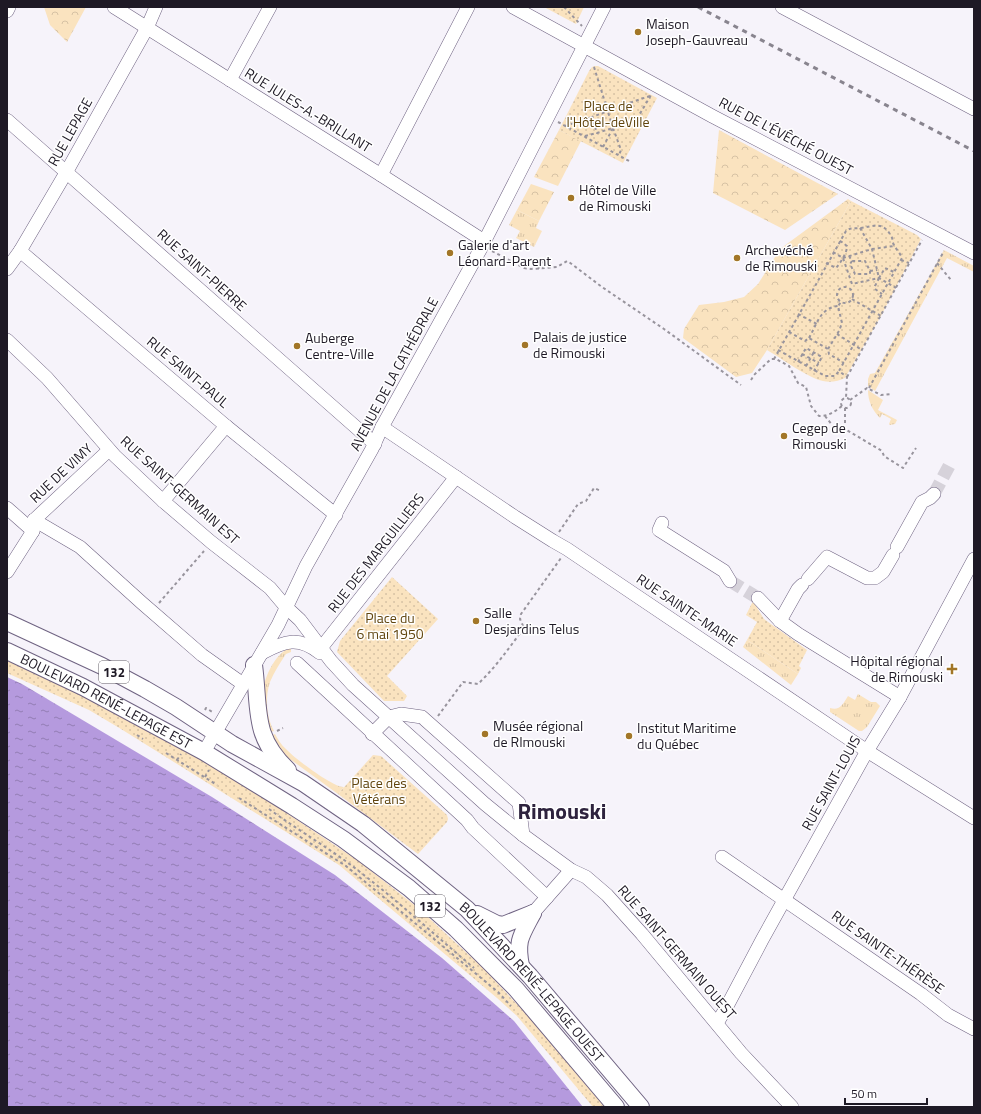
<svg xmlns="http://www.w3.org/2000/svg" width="981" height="1114" viewBox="0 0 981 1114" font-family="'Titillium Web',sans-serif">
<defs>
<pattern id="grass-tufts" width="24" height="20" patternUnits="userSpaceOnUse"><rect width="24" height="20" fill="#fae3bf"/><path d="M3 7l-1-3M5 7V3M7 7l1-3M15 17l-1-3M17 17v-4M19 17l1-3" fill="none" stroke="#d6c2a4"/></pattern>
<pattern id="forest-crowns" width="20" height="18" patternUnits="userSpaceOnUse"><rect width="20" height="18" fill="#fae3bf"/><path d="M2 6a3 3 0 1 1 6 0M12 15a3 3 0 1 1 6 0" fill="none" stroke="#d6c2a4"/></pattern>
<pattern id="park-dots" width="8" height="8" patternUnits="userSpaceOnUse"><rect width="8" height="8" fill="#fae3bf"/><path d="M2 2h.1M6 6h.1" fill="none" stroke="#d6c2a4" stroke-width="1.8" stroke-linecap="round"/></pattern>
<pattern id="water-ripples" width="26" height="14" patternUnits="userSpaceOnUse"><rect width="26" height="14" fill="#b59ade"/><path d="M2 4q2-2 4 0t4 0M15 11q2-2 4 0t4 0" fill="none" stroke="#937db4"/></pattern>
</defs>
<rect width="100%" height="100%" fill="#f6f3fa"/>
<g fill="url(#grass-tufts)">
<path d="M517,210L539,221L536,228L542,231L534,247L516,238L520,231L509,225Z"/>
<path d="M944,250L974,266V272L947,258L875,391L868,386V379L870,374L875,373Z"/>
<path d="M868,390L883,400L878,410L897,420L895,424L890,425L889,424L891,419L882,414L880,418C872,410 868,401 868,390Z"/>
<path d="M747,640L798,674L791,685L743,647Z"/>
<path d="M291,648V652L286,654C280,663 274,672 270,682C265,696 266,717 274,731L269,733C265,723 263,698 264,687C265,675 278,650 291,648Z"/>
<path d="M858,694L871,702H876L880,706L867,727L862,731H859L830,712V708C840,711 843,704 848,696L855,700Z"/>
<path d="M275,734C278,739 281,745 286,749C294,758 334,788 344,787L338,794L283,754L270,736Z"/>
</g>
<g fill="url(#forest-crowns)">
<path d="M44,7H86L67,42L50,25Z"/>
<path d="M559,130L581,141L558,186L534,177Z"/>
<path d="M719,130L838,194L785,230L713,193Z"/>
<path d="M531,184L554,192L539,221L517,210Z"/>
<path d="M848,199L851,201L767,350L752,373L736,377L683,338L684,329L699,305L724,302L744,297L758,284L780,249Z"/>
</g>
<g fill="url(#park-dots)">
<path d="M544,7H584L576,24Z"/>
<path d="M595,66H598L657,98L623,163L559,130L589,71L592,67Z"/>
<path d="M851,201L917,235L921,239L881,316L845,378C839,381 830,383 823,381C808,378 781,358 767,350Z"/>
<path d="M392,577L438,619L387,676L407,696L404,701H384L337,652L340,641Z"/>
<path d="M753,601L764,619L807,650L799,666L801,668L798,674L747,640L757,622L746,615Z"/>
<path d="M7,656L169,740L270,802L357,860L417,907L483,968L528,1016L605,1107H593L517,1016L497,998L339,865L121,729L89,710L7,673Z"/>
<path d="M373,755L381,756L447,815L448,819L447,822L418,854L338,794Z"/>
</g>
<path fill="url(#water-ripples)" d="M7,677L22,684L212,797L335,875L442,958L514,1021L583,1107H7Z"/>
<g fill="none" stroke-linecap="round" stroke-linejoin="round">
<g stroke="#d6d2da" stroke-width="13" stroke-dasharray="13 6" stroke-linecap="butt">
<path d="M934,494L949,466"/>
<path d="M730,581L758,598"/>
</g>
<g stroke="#6f6382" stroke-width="14">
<g id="minor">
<path d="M114,7L381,175L484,241"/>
<path d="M513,7L712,116L974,253"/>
<path d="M782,7L974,109"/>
<path d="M7,11L9,7"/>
<path d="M230,80L270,7"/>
<path d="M7,120L375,444"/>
<path d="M381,175L468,7"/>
<path d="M20,251L226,426L336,515"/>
<path d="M7,269L20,251L67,171L147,28L156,7"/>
<path d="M7,340L47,378L115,456L163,501L211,542L270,588L286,607L300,620L331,661L353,685L485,804L523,835L571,870L586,877L607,895L642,934L741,1053L792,1107"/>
<path d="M382,427L515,517L553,541L567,549L867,751L974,818"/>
<path d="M163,501L226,426"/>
<path d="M7,508L33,531"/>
<path d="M34,520L80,547L142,603L202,655L243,684"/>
<path d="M34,520L109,450"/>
<path d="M662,523L659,530L724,571L730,581"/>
<path d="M897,547L922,502L930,498L934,494"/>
<path d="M7,572L33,531L34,520"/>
<path d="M808,579L827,557L867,578H875L883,572L893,555"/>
<path d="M802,585L798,589L780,621L798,634L900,697"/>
<path d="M758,598L780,621"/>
<path d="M321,648L456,477"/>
<path d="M262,653C285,641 298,636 320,653"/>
<path d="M297,663L467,820L473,828L547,897"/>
<path d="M372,734L389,717L401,714L422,717L519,803L523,835"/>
<path d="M204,752L278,625L306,566L372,449L382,427L480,250L604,7"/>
<path d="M722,857L921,994L948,1015L974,1029"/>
<path d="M533,913L571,870"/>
<path d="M717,1023L725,1010L762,940L867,751L900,697L974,559"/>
</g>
</g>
<g stroke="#6f6382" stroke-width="18">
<g id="major">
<path id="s1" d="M7,622L102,666L145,689L176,707L232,744L303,783L363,824L467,909L530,976L641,1107"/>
<path id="s2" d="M7,651L83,687L204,752L292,806L343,839L409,888L456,929L516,989L616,1107"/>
<path d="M254,665C260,710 252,736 288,770"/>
<path d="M477,914L497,924L503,925L533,913"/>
<path d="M521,966C516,940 521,936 533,913"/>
</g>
</g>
<g stroke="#98949d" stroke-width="2" stroke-dasharray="3 3" stroke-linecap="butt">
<path d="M564,7L582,26"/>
<path d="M594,67L613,128L597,133L592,117C611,110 631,102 650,96"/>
<path d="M558,122L629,161"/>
<path d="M565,126L592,117"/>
<path d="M613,128L621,150L619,155"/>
<path d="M585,136L597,133"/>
<path d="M603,147L613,128L635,122L651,95"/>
<path d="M860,228L872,249L894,246"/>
<path d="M492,251L524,268L531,269L557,267L567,261L569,262L602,287L664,329L741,385"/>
<path d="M833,252L843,258L852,284L879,278L896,288"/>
<path d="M849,256L852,261H865L870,271L877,270"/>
<path d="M843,258L872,249L879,278L885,268L894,272"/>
<path d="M901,260L909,263"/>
<path d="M852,261L850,264L855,274H870V271"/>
<path d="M826,263L836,268C841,262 847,253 847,246L839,240"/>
<path d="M937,263L951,280"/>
<path d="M538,269L542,262L551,267"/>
<path d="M879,278L875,286V289L882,294"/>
<circle cx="845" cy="295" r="8"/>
<path d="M852,299L881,316"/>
<path d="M798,314L817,324"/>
<path d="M789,332L805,341L809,338L828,349L829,354L844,363"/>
<path d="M837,334L862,350"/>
<path d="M809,338C817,324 820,308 838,306"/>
<path d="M828,349L839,331L842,323L838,306L841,302"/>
<path d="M778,350L825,376H835L839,371"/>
<path d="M802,354L819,363"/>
<path d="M774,359L846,231C851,227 854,229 861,228C874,226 883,221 891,236C893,238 892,242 894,245C896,249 900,253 902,258L839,371L847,377L846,398"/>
<path d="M798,362L806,348L822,357L814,371"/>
<path d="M806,366L814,352"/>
<path d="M847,377L922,240"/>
<path d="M751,380L754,375L771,359H776L789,366L798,383L806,387L811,406L819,416C829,416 834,412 842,406"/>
<path d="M869,388L944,251"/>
<circle cx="846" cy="403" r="5"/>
<path d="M850,400L867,388L881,395L892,394"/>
<path d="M845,408V429L882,451L884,456L903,468L916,448"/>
<path d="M825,416L833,426L845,429"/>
<path d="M559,532L578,504L586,501L594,488L601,491"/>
<path d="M159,603L204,551"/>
<path d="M205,710L206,708L214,713"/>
<path d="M438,716L463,682L478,684C495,668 509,648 524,628L520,619L521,614L561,558"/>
<path d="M277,731L283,728"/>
<path d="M137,735L143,739"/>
<path d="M166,753L217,785"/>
<path d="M177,760L181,754"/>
<path d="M205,777L209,770"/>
<path d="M239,798L346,866L498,992L511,1006"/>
<path d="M269,809C299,831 331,849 360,872C399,902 436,936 474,968"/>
</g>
<use href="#minor" stroke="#fff" stroke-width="13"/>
<use href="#major" stroke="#fff" stroke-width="16"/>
<path stroke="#88848e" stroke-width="3" stroke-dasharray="5 5" stroke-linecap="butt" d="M698,7L974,151"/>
</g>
<g fill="#a27627" stroke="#fff" stroke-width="1.5">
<circle cx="638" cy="32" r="4"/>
<circle cx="571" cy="198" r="4"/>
<circle cx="450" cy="253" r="4"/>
<circle cx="737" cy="258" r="4"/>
<circle cx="525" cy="345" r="4"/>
<circle cx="297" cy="346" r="4"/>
<circle cx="784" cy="436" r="4"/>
<circle cx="476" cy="621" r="4"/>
<path d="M950 663h4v4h4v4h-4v4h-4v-4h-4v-4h4z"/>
<circle cx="485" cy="734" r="4"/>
<circle cx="629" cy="736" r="4"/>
</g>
<g text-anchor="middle" stroke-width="3" stroke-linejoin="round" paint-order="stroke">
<g fill="#fff" stroke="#625e66" stroke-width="1">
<rect x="99" y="661" width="30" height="22" rx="3"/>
<rect x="415" y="895" width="30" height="22" rx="3"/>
</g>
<g font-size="13" font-weight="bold" fill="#1e1925">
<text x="114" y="677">132</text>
<text x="430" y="911">132</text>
</g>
<g font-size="14" fill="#1e1925" stroke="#fff" text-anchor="start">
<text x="646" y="29">Maison<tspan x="646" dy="16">Joseph-Gauvreau</tspan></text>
<text x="579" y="195">Hôtel de Ville<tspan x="579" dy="16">de Rimouski</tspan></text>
<text x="458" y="250">Galerie d'art<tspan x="458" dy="16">Léonard-Parent</tspan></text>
<text x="745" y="255">Archevéché<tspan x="745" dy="16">de Rimouski</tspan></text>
<text x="533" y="342">Palais de justice<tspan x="533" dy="16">de Rimouski</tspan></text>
<text x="305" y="343">Auberge<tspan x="305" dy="16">Centre-Ville</tspan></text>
<text x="792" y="433">Cegep de<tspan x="792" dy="16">Rimouski</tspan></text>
<text x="484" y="618">Salle<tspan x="484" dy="16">Desjardins Telus</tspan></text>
<text x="943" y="666" text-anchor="end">Hôpital régional<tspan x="943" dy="16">de Rimouski</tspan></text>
<text x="493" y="731">Musée régional<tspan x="493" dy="16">de RImouski</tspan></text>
<text x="637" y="733">Institut Maritime<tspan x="637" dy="16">du Québec</tspan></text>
</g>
<g font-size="14" fill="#61450e" stroke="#fff">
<text x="608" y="111">Place de<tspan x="608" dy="16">l'Hôtel-deVille</tspan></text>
<text x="390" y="623">Place du<tspan x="390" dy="16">6 mai 1950</tspan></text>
<text x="379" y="788">Place des<tspan x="379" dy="16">Vétérans</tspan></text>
</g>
<g font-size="14" fill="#1e1925" stroke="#fff">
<text transform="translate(308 110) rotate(32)" y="5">RUE JULES-A.-BRILLANT</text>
<text transform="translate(70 132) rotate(-61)" y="5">RUE LEPAGE</text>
<text transform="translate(786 136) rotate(28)" y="5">RUE DE L'ÉVÊCHÉ OUEST</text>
<text transform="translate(202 270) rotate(42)" y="5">RUE SAINT-PIERRE</text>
<text transform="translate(188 372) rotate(40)" y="5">RUE SAINT-PAUL</text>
<text transform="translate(394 374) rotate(-62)" y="5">AVENUE DE LA CATHÉDRALE</text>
<text transform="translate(61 473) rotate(-43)" y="5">RUE DE VIMY</text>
<text transform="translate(180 490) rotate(42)" y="5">RUE SAINT-GERMAIN EST</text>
<text transform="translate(376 553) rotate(-52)" y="5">RUE DES MARGUILLIERS</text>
<text transform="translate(687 610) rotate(34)" y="5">RUE SAINTE-MARIE</text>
<text dy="5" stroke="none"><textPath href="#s2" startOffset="111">BOULEVARD RENÉ-LEPAGE EST</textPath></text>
<text transform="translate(831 783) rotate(-61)" y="5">RUE SAINT-LOUIS</text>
<text transform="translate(677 952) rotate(49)" y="5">RUE SAINT-GERMAIN OUEST</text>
<text transform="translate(888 952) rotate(35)" y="5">RUE SAINTE-THÉRÈSE</text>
<text dy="5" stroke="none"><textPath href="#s1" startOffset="642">BOULEVARD RENÉ-LEPAGE OUEST</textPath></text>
</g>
<g font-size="22" font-weight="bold" fill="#2e233e" stroke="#fff">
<text x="562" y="819">Rimouski</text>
</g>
</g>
<rect width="981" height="1114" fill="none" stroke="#1e1925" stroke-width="16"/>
<path d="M845 1098v6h82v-6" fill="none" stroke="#1e1925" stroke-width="2"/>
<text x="851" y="1098" font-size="12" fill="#1e1925" stroke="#ffffff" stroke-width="3" paint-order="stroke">50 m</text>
</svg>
